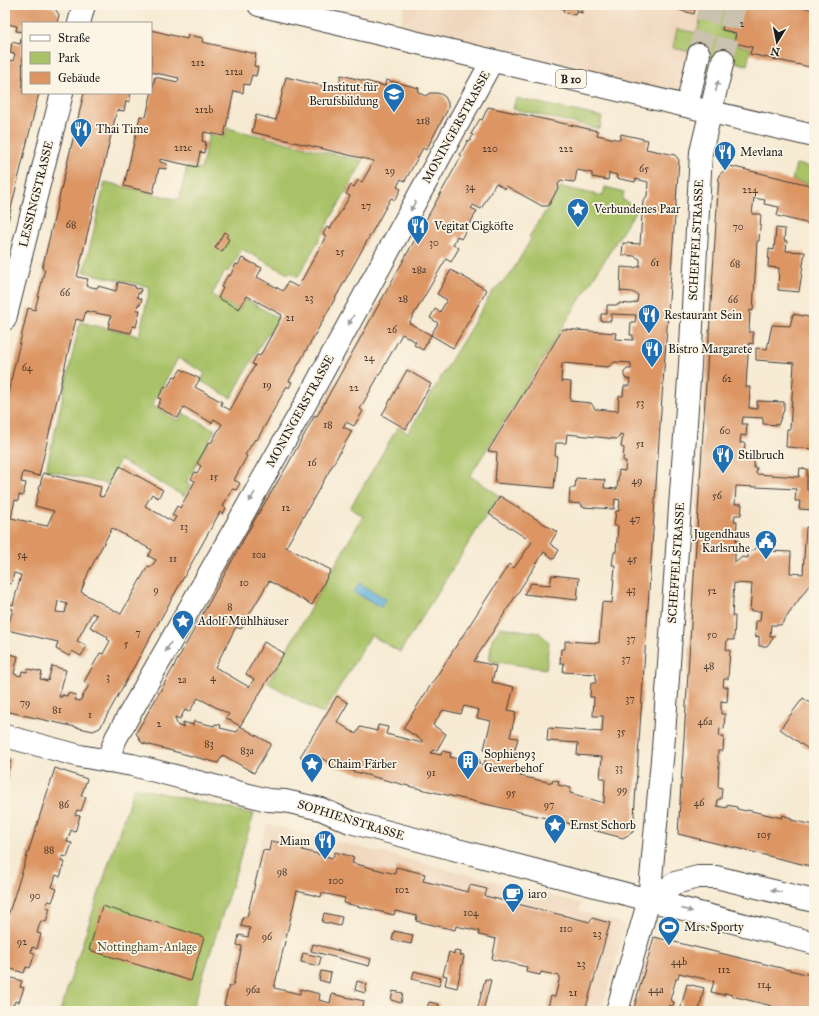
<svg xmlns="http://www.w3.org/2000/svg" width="819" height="1016" viewBox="0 0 819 1016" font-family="'IM FELL Great Primer',serif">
<rect width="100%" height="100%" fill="#fcf5e5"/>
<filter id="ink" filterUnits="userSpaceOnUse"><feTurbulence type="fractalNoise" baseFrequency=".025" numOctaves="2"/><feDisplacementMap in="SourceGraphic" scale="8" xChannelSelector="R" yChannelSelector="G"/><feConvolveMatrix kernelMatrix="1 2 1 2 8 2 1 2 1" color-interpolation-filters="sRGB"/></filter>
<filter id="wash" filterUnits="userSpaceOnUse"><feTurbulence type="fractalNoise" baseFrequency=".012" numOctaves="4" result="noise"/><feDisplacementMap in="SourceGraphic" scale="16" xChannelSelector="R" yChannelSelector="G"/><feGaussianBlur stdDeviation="0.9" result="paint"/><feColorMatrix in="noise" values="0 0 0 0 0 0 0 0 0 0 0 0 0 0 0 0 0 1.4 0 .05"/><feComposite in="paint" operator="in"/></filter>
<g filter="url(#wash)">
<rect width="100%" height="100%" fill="#f6ead3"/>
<g fill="#efd6bc">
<path d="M405,5H722L698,106L398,36Z"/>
<path d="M267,824L581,903L579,911L626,925L602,1011H546L567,939L255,861Z"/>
</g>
<g fill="#a9c267" stroke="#626f42">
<path d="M704,5H727L721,30L735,34L733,44L751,48L747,65L673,48L677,29L697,33Z"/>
<path d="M516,98L602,117L600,129L513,109Z"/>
<path d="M227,128L363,161L298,277L290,272L288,274L242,249L229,272L225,271L212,295L239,310L245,299L278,318L268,335H266L231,398L201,381L205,373L178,358L152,405L179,421L183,413L215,430L186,483L190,485L184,496L120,460L107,484L46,470L80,322L139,336L150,287L84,272L105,182L179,200L187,167L201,169L209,134L225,138Z"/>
<path d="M796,164L814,168V185L792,180Z"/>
<path d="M561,187L603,196L605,187L624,192L622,199L637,208L470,476L499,495L400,652L371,635L323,714L268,683L363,516L350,508L398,427L408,433L456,352L493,291L510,275L531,239L529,237Z"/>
<path d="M501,627L540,633L549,642L546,669L489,661L492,639Z"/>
<path d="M134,787L254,814L192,1011H60Z"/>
</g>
<path fill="#5eaed9" stroke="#3d657a" d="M359,583L386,599L381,607L354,592Z"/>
<g id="blocks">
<g fill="#dc9563" fill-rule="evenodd">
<path d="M5,5H41L54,7L59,15L57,23H23V32L16,31L17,26L7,24L6,33H5Z"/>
<path d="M565,5H577L576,10L582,11V13L576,11L575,15L563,12L564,9L558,7L559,6L565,7Z"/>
<path d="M661,5H696L694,14Z"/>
<path d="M728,5H792L814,10V68L750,54L752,47L734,43L736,33L722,30Z"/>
<path d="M151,30L187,39L188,35L203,38L202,42L256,54L254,66L258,67L256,76L252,75L249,85L244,84L243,93L234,91L224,136L204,132L202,141L206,142L204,153L200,152L197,167L160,159V162L167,164L166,169L159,168L153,193L124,186L140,116L146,117L155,77L178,82L179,78L151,72Z"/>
<path d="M22,35L23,93H39L8,221L5,220V95L8,83L5,84V59L13,61L15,54L10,53L12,42L20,44Z"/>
<path d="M341,75L385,86L386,80L419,88L418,92L425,96L430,93H437L441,94L445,97L448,103V109L426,150L423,148L405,181L401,179L397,187L401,189L395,200L391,198L293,374L289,381L292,382L289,388L287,386L257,440L255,439L245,455L247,456L234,480L240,483L236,490L232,489L223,506L226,508L223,514L220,512L100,728L93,731L5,711V670L9,654L18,656L14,674L21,676L22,671L27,672L28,669L42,672L40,679L48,681L52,666L66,670L59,697H62V695L67,696L68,693L76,695L75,700L80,701L89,685L84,682L100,653L103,654L110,641L107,639L108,637L90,627L97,615L92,613L77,641L87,646L81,656L72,651L69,656L56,649L58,642L7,630L13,609L9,608L10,604L13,605L21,575L14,573L11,584L5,583V406L28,308L35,310L45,269H42L84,93H131L129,102L126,101L124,111L117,110L77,277L88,279L86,286L97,288L98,286L116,291L118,282L135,286V288L141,289L140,294L138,293L137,297L142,299L140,305L138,304L137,310H140L136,327L133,326L131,333L108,328L111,316L86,311L83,321L76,319L39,476L23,472L21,482L26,483L23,496L19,495L18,501L15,500L11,518L47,526L54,511L35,506L43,473L101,487L99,496L103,497L120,466L163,490L158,498L152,494L145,506L173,522L176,517L172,515L177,506L180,508L195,481L191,479L195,472L197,473L201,466L197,463L209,442L211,443L222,424L214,419L212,423L184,407L178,418L157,407L161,399L158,398L165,386L167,388L174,376L176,377L181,369L200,379L195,387L222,402L221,405L230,410L255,365L252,364L257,355L260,356L282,315L247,296L239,309L218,298L223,288L221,287L228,275L230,276L236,264L238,265L242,258L262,268L257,277L283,291L288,282L298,287L326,236L323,234L327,227L330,229L350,196L346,194L351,185L354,187L358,180L362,182L374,161L252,132L256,115L276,120L286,77L338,90ZM112,528L152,550L148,556L156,560L151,567L148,566L121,614L81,592L89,571ZM58,601L67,604L65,613L56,612Z"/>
<path d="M488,107L598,131L597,135L620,140L621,134L648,140L646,149L675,155L679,160L660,425L633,832L623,838L563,822L412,787L344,769L336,767L316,755L311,763L300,757L337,696L348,703L337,722L356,734L360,727L377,731L378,725L388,727L386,734L422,743L423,741L403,728L509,564L514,568L532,542L489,514L500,496L557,532L550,544L559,550L554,559L544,552L474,661L496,666L492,682L514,687L508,710L516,712L510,737L518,738L514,753H518L514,770L521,772L520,776L552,783L553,780L559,781L558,785L571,788L570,793L604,803L605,778H600L602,757L577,755L578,743L547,741L548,728L602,732L603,716H593L594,697H590L591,683H596V674L563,672L564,663H560L561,649H565V641L599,643L602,602L612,603L615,565H612L614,552H616L618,526H614L616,511H619L620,500L615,499L614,509L582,507V504L569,503L570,488H575L576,478L605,480L604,488L617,489L619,470L625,471L626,461H623L624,448L621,447L623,435L620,434L619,437L617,439L567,434L566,443H556L555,456H557L554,488L495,483L497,452L488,451L563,329L616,333L615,339L633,340V335H630L631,322H635L636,315L611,314V321H601V314H607V305H619V303L631,304L637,302L638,295L632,292L620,291L621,267L634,268L640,266V259L634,256L622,255L623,243L640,244L643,201L647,196L648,182L636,179L635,182L616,178L617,175L609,173L608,180L592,177V173L577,170L575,181L573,182L561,180L558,185L559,186L549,205L547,206H542L506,186L505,189L496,183L481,209L473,205L471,208L477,211L461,239L457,236L453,245L459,248L451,262L446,259L409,323L431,335L438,323L430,318L435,309L440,312L447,300L437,294L451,270L487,290L453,348L431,335L423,350L414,345L416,342L402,334L360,409L363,411L354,426L346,422L343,427L352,431L286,547L331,570L312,605L269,581L241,629L236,627L215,667L249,687L254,679L246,674L264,642L284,653L240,726L271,744L254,773L223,755L218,763L142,743L136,733L158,695L254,521L287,466L315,415L317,416L458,162L462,156L460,155L468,140L470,141L473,135L471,134L480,119L482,120ZM615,362L631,363V369H627L624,372V376L626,379H630L629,386H624L623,396H619L618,411L595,409L591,403L570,401L571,382L561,381L562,363L608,367ZM198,698L229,714L226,718L240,726L237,732L220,728L221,725L215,724L214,726L194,721L193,725L183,722V727L178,726L175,719V717L180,719L185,710L189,712ZM464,706L479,710L477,718L491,721L484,749L488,750L484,765L479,764L480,760L464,756L463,760L450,757L451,753L442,751L441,755L431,753L433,750H437L446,734L433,725L443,710L461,714Z"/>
<path d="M730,166L814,186V225L777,216L779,207L764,204L765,200L754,198L752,214H761L759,241H757L753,311L750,310L749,332H753V344L749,343L747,369L746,387H750L749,408L757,409V401L784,402V410L778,425L763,424V418L743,417L742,424H747L746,436L741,435L740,443H745L744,452H741V458L754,460V468H757L756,474L799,477L800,468L807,469V490L814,491V510L799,509L800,501H795L796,489L736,486L735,504H742L741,515H735L734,521H737L736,541H740L739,551H735V563L742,557L748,558V554L757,547L764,548L768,551L791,552L790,573L803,574L806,527L814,528V578L781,625H771L770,636H775L767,646H759V636L755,637L756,621H760L761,611H750L752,584L734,583L732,616H735L734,640H727L726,650H730L728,679H724L723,687H728L727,702L721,701V714H725L724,729L720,728L719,736H724L723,751H718V762H719L718,787L722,788L721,799H718L717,806L727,808V805L737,807V809L746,811L747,810L782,818L783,815L791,818V820L814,825V867L678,834L719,175Z"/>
<path d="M776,228L785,229L784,241H787L786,251L805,252L799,292L778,290L779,268L768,267L769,249L774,250Z"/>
<path d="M224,232L228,234L226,237L229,239L222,252L215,248Z"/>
<path d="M793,314L814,318V449L786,447L787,429H790L794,363L756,360V348L767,349L772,325L790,326Z"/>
<path d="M407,370L431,384L406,429L382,415Z"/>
<path d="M552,575L579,578L577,600L524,594L531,583L550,585Z"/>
<path d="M803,698L814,706V753L780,729Z"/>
<path d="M5,757L11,759L6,781H5Z"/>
<path d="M55,768L87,779L81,796L86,797L81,811L77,810L75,815L80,816L75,832L71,830L67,842L72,843L67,857L63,856L61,861L65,862L60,877L56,875L52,887L57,889L52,902L48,901L46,907L50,908L46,922L41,921L39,926L37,933L41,934L37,949L32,947L31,952L35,953L30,968L26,967L24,973L5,967V925Z"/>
<path d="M283,838L303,843L302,850L333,858L335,852L354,857L352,863L395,874L396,867L425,874L423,881L468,892L470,885L487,889L485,896L590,922L592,918L610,923L585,1011H547L551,996L555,997L560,976L541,972L540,975L526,972L527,967L492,959L496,939L479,935V931L456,926L455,930L416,921L417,916L395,911L394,915L344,903L345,898L322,893L321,897L297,891L274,988L300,994V989L320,994L319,1000L330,1003L332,994L364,1001L362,1011H229L230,1007L224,1005L229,986H233L242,946L237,945L239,935L248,937L250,928L241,926L243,917H247L263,850L269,851L271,841L282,843Z"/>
<path d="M102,906L204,937L191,981L89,950Z"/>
<path d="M324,913L342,917L340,926L322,922Z"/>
<path d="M394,931L413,935L411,944L392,940Z"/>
<path d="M654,937L814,976V1011H771L772,1006L732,996V995L725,993L724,995L711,992L714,981L679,973L678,979H676L670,1000L674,1002L673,1006L669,1005L668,1008L670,1009L669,1011H633Z"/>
<path d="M313,944L371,959L369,966L311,951Z"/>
<path d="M454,951L461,952L460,955L464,956L457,988L445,985L447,976L443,975L449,952L454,954Z"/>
<path d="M303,953L321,957L319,966L301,962Z"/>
<path d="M321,971L331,973L329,983L319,980Z"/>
<path d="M414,971L441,978L439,986L412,979Z"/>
<path d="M5,976L22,981L20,987L24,988L19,1002L15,1001L13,1006L17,1007L16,1011H5Z"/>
<path d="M485,979L491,980L483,1011H477Z"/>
<path d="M357,981L367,984L365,993L355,990Z"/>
<path d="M687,984L704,988L699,1011H680Z"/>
<path d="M393,991L403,993L401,1003L391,1000Z"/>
<path d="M429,1002L439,1004L437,1011H426Z"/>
</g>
</g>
</g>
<g filter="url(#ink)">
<use href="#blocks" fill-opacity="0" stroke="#3d3b37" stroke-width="1"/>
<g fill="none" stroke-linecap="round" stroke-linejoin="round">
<g stroke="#cac1ae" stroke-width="22" stroke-dasharray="22 11" stroke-linecap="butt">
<path d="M699,54L711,5"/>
<path d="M723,60L735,5"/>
</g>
<g stroke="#3d3b37" stroke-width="24">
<g id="minor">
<path d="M79,23L84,5"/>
<path d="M687,106L699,54"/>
<path d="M5,319L62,93"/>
<path d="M5,736L80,756L132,765L268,800L285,801L321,809L350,822L814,943"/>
<path d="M107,761L116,738L303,408L492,61"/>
<path d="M649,900L675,883L698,877H716L814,901"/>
<path d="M617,1011L649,900L663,749L690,365L701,152L723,60"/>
</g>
</g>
<g stroke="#3d3b37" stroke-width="24">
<path id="major" d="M259,5L456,52L814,136"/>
</g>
<use href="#minor" stroke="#fff" stroke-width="22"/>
<use href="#major" stroke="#fff" stroke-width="22"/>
</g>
<defs><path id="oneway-solid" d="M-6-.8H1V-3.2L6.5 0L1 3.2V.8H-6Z"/></defs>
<g fill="#999">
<use href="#oneway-solid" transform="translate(717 86) rotate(-77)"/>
<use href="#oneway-solid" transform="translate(413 206) rotate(119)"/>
<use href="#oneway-solid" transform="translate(351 320) rotate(119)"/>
<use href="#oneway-solid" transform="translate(252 497) rotate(120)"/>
<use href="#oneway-solid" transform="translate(168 647) rotate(120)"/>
<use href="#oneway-solid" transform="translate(776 891) rotate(-166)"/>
<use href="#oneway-solid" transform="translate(687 910) rotate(15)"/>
</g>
</g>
<defs>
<g id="school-pin" transform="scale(1.15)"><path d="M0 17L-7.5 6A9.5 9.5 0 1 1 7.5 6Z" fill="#1f6fb2" stroke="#fcf5e5"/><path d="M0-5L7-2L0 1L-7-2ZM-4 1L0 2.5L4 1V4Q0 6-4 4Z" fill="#fff"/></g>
<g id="restaurant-pin" transform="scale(1.15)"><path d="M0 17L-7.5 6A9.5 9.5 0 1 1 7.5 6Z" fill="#1f6fb2" stroke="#fcf5e5"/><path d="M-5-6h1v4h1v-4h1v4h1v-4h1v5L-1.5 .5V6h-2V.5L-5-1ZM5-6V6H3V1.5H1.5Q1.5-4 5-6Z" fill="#fff"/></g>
<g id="sight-pin" transform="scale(1.15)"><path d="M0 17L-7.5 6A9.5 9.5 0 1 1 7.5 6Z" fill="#1f6fb2" stroke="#fcf5e5"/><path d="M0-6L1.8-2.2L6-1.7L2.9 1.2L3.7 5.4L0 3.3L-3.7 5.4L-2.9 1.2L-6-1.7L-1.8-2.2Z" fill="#fff"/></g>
<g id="civic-pin" transform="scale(1.15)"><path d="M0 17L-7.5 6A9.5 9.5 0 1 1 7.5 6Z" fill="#1f6fb2" stroke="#fcf5e5"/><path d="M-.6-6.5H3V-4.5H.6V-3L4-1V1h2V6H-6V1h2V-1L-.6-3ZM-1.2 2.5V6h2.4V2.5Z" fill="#fff"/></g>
<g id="building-pin" transform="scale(1.15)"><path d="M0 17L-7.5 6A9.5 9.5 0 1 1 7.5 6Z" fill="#1f6fb2" stroke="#fcf5e5"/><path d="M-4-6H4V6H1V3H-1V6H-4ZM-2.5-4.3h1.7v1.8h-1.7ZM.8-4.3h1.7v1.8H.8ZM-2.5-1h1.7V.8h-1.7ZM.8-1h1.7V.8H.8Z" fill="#fff"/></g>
<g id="cafe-pin" transform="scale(1.15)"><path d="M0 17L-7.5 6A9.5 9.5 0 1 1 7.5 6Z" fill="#1f6fb2" stroke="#fcf5e5"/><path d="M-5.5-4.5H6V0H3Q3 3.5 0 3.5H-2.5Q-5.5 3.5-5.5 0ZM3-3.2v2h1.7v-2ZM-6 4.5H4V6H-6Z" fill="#fff"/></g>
<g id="stadium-pin" transform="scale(1.15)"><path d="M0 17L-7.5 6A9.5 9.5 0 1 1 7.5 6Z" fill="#1f6fb2" stroke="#fcf5e5"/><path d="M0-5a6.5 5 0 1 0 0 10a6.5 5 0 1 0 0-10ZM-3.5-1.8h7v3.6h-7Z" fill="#fff"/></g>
</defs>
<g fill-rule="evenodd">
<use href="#school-pin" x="394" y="94"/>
<use href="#restaurant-pin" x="81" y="129"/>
<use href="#restaurant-pin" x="725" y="152"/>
<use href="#sight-pin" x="578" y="209"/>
<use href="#restaurant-pin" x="418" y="226"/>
<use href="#restaurant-pin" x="649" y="315"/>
<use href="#restaurant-pin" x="652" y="349"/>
<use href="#restaurant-pin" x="723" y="455"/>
<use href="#civic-pin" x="766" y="541"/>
<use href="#sight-pin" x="183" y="621"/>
<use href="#building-pin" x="468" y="761"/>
<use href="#sight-pin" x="312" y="764"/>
<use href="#sight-pin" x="555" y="825"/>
<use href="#restaurant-pin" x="325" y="841"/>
<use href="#cafe-pin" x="513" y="894"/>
<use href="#stadium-pin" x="669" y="927"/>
</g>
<g text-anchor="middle" stroke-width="3.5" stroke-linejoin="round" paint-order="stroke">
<g font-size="10" fill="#4c3a2e">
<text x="742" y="27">2</text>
<text x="198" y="66">212</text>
<text x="234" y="75">212a</text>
<text x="204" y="113">212b</text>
<text x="423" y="124">218</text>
<text x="183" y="151">212c</text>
<text x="490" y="152">220</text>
<text x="566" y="152">222</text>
<text x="644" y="172">65</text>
<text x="390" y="174">29</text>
<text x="470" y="190">34</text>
<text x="750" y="193">224</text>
<text x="366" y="209">27</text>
<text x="71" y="228">68</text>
<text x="738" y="230">70</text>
<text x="434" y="246">30</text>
<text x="340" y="255">25</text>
<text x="655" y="266">61</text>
<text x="735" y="267">68</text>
<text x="419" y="273">28a</text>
<text x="65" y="296">66</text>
<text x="309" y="301">23</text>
<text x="403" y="302">28</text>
<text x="733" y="303">66</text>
<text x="290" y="321">21</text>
<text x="392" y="333">26</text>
<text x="369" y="361">24</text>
<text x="27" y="371">64</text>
<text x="727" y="382">62</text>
<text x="267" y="388">19</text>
<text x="354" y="391">22</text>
<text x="640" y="406">53</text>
<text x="328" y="428">18</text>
<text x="725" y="434">60</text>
<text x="640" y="447">51</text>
<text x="312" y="466">16</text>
<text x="214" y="480">15</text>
<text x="637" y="484">49</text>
<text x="717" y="499">56</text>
<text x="286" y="511">12</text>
<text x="635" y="522">47</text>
<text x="184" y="530">13</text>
<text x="22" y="558">54</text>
<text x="259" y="558">10a</text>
<text x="173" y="562">11</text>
<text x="632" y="562">45</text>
<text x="244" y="586">10</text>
<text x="156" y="593">9</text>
<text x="631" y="593">43</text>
<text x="712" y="594">52</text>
<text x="230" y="610">8</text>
<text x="138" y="636">7</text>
<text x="712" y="638">50</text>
<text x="631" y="642">37</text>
<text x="126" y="647">5</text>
<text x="626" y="662">37</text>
<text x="709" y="669">48</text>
<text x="108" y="680">3</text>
<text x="213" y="681">4</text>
<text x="182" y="683">2a</text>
<text x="630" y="702">37</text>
<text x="25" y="706">79</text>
<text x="57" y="713">81</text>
<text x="90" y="718">1</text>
<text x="705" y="725">46a</text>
<text x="159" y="727">2</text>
<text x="621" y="735">35</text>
<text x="209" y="747">83</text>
<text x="247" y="754">83a</text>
<text x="619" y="771">33</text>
<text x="431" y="776">91</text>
<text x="622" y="793">99</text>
<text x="511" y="796">95</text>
<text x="699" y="806">46</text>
<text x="64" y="808">86</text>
<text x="549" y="808">97</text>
<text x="764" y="838">105</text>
<text x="49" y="853">88</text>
<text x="282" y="875">98</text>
<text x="336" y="884">100</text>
<text x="402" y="893">102</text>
<text x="35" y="899">90</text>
<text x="471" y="916">104</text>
<text x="566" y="932">110</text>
<text x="597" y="937">23</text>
<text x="267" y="940">96</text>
<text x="22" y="945">92</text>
<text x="679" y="965">44b</text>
<text x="581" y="967">23</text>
<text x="724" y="973">112</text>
<text x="764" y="988">114</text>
<text x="253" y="993">96a</text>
<text x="656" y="993">44a</text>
<text x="573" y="996">21</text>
</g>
<rect fill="#fcf5e5" stroke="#5f5d58" stroke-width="1" x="556" y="70" width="30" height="18" rx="3"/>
<g font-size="11" font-weight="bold" fill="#1c1c1c">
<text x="571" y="83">B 10</text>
</g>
<g font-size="12" fill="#1c1c1c" stroke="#fcf5e5" text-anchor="start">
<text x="378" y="91" text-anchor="end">Institut für<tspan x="378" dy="14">Berufsbildung</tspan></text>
<text x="96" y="133">Thai Time</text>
<text x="740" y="156">Mevlana</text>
<text x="594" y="213">Verbundenes Paar</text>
<text x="434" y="230">Vegitat Cigköfte</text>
<text x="664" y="319">Restaurant Sein</text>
<text x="668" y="353">Bistro Margarete</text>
<text x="738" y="459">Stilbruch</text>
<text x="750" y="538" text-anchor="end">Jugendhaus<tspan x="750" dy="14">Karlsruhe</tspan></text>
<text x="198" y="625">Adolf Mühlhäuser</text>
<text x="484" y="758">Sophien93<tspan x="484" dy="14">Gewerbehof</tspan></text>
<text x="328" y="768">Chaim Färber</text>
<text x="570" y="829">Ernst Schorb</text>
<text x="310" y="845" text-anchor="end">Miam</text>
<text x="528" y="898">iaro</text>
<text x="684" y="931">Mrs. Sporty</text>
</g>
<g font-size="12" fill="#1c1c1c" stroke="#fcf5e5">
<text transform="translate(456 127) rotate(-61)" y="4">MONINGERSTRASSE</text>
<text transform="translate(36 194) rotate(-76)" y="4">LESSINGSTRASSE</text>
<text transform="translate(696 240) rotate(-87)" y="4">SCHEFFELSTRASSE</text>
<text transform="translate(300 411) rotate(-61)" y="4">MONINGERSTRASSE</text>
<text transform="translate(676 563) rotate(-86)" y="4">SCHEFFELSTRASSE</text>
<text transform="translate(351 820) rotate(17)" y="4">SOPHIENSTRASSE</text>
</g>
<g font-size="12" fill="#4d5636" stroke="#fcf5e5">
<text x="147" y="951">Nottingham-Anlage</text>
</g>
</g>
<rect width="819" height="1016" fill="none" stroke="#fcf5e5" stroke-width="20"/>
<rect x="22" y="22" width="130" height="72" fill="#fcf5e5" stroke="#a29e95"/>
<rect x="30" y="35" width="20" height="6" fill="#ffffff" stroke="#a29e95"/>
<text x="58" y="42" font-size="12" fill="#1c1c1c">Straße</text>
<rect x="30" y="52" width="20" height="12" fill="#a9c267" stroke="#a29e95"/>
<text x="58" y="62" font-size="12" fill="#1c1c1c">Park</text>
<rect x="30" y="72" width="20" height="12" fill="#dc9563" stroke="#a29e95"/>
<text x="58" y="82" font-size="12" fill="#1c1c1c">Gebäude</text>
<g transform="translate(777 42) rotate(190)" stroke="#fcf5e5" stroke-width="3" paint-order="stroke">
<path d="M0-3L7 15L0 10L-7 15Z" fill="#1c1c1c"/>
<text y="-6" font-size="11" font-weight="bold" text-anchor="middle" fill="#1c1c1c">N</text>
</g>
</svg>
